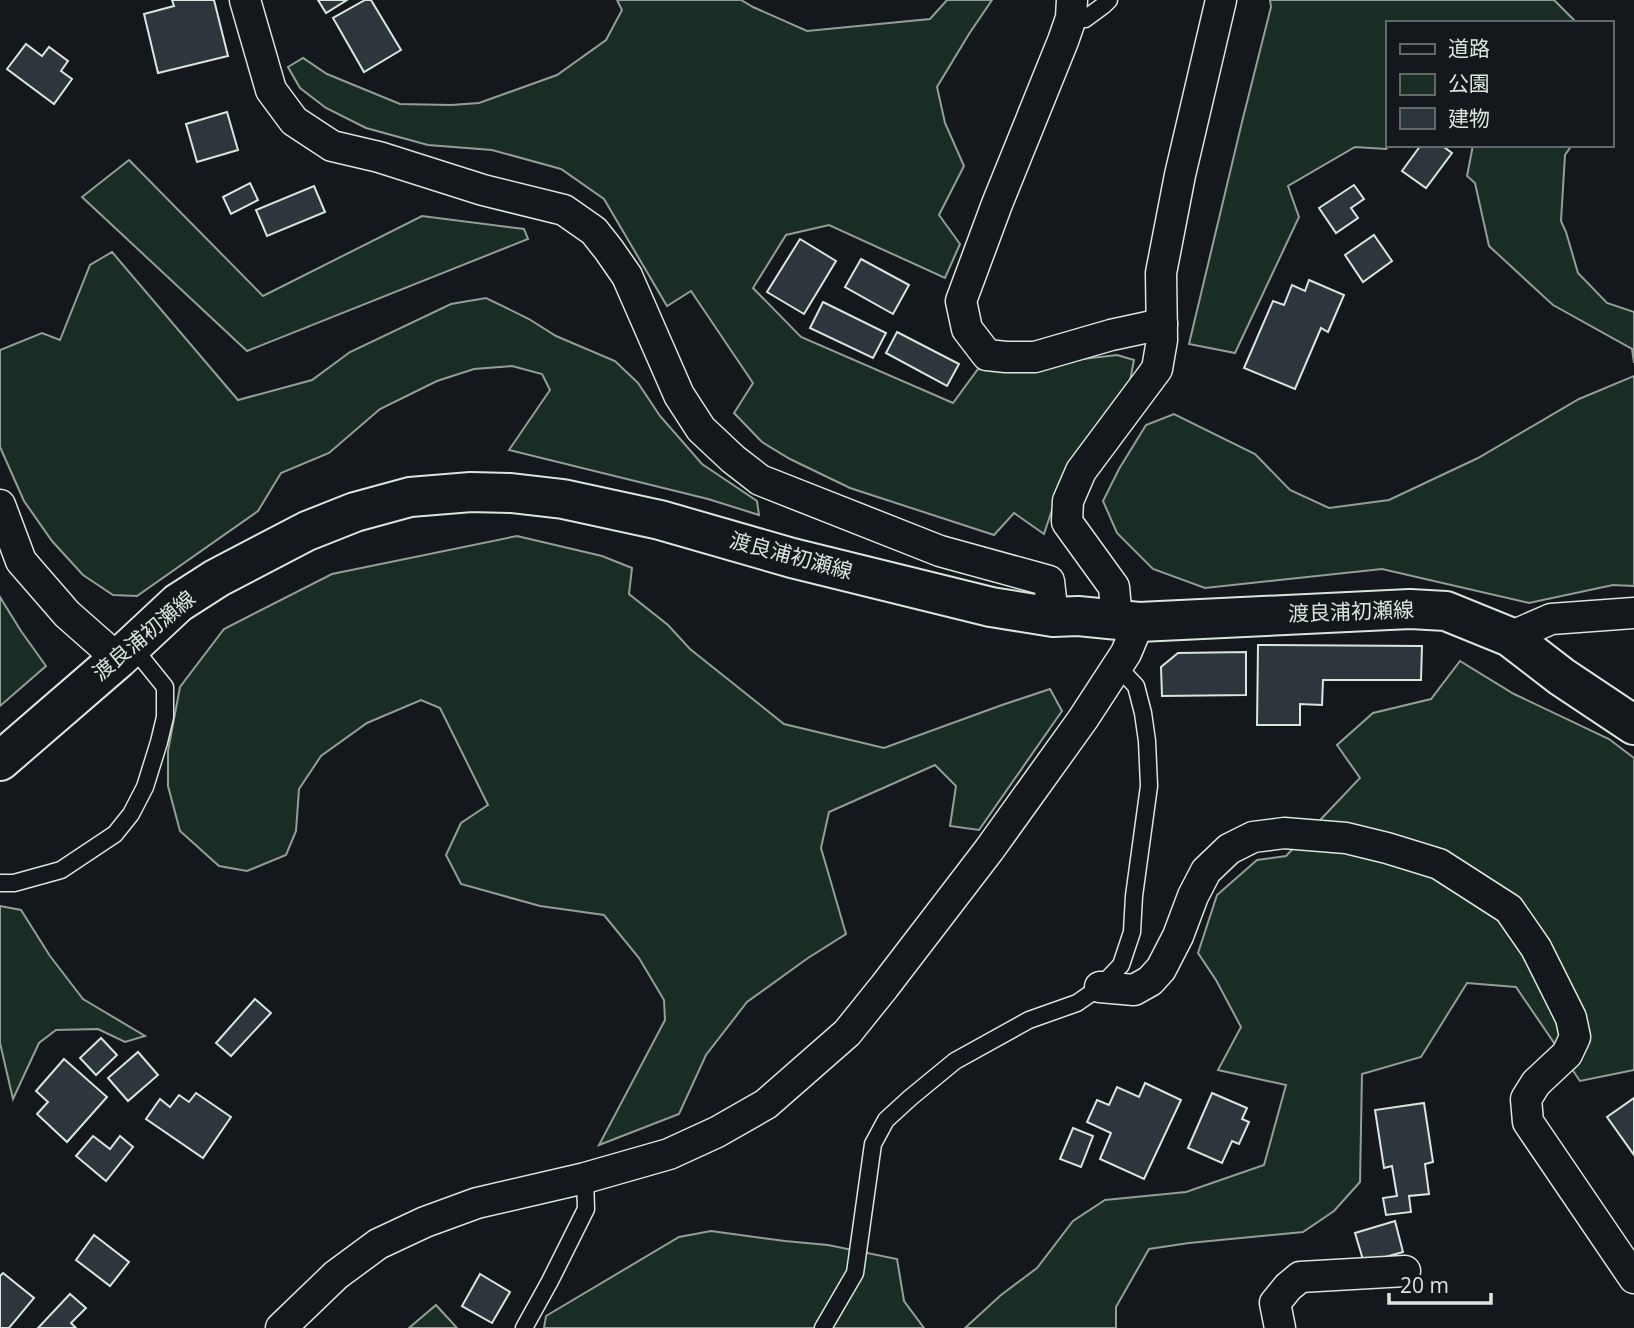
<svg xmlns="http://www.w3.org/2000/svg" width="1634" height="1328" viewBox="0 0 1634 1328" font-family="'Open Sans','Noto Sans JP',sans-serif">
<rect width="100%" height="100%" fill="#14181c"/>
<g fill="#1a2d24" stroke="#939e99" stroke-width="2">
<path d="M617,0H741L753,7L807,31L930,19L947,0H992L969,34L937,87L945,123L964,166L939,215L960,244L945,278L829,225L786,235L753,288L801,337L953,403L978,369L1021,372L1074,360L1117,355L1134,360L1130,381L1063,477L1044,534L1014,513L994,535L850,488L790,459L762,442L734,413L753,383L691,291L667,306L604,199L561,169L492,150L428,145L366,128L326,108L300,88L288,67L303,58L327,74L400,104L451,105L479,103L557,75L606,40L622,10Z"/>
<path d="M1270,0H1554L1577,23H1387V145H1390L1386,149L1355,147L1288,186L1299,217L1235,353L1189,344L1242,122L1271,7Z"/>
<path d="M1473,145H1572L1565,155L1561,221L1566,232L1578,273L1607,303L1634,312V363L1632,349L1553,305L1489,246L1475,183L1467,176Z"/>
<path d="M129,160L263,296L422,216L524,229L528,239L247,351L82,197Z"/>
<path d="M112,252L238,400L312,380L350,352L451,304L486,298L529,319L556,336L615,361L638,383L660,416L702,464L757,501L759,515L708,499L509,450L550,390L542,374L512,366L474,369L437,381L380,409L329,453L281,473L258,511L137,596L113,595L83,575L52,541L24,501L0,447V350L42,333L60,340L90,265Z"/>
<path d="M1634,376V586L1613,585L1529,603L1382,569L1205,588L1153,569L1117,533L1103,501L1119,469L1146,425L1174,414L1255,454L1290,490L1329,508L1389,500L1478,458L1579,399Z"/>
<path d="M517,536L602,556L632,568L629,594L668,625L690,649L784,724L884,748L1002,705L1050,689L1062,711L979,830L950,826L956,786L935,765L829,812L821,848L846,934L808,958L747,1002L706,1055L679,1114L599,1145L665,1020L664,1000L639,958L604,915L540,906L461,884L446,855L461,823L488,805L440,708L421,700L367,723L321,756L299,789L296,831L286,855L247,871L219,866L180,831L168,786V751L180,687L224,629L332,574Z"/>
<path d="M0,597L21,631L46,666L0,706Z"/>
<path d="M1460,661L1514,694L1609,739L1634,758V1070L1580,1081L1516,987L1467,983L1421,1057L1362,1074L1360,1182L1334,1211L1303,1232L1189,1243L1149,1249L1116,1307V1328H965L1001,1295L1037,1268L1073,1221L1105,1200L1186,1192L1264,1165L1286,1085L1218,1070L1241,1027L1216,980L1198,953L1217,895L1257,860L1286,856L1360,778L1337,745L1373,713L1431,699Z"/>
<path d="M0,906L21,910L50,956L83,999L145,1036L125,1042L98,1029L56,1030L39,1043L13,1099L0,1043Z"/>
<path d="M711,1231L785,1241L828,1245L897,1259L904,1301L924,1328H544L546,1316L679,1237Z"/>
<path d="M436,1305L457,1328H409Z"/>
</g>
<g fill="#2c363c" stroke="#d8e6dc" stroke-width="2">
<path d="M172,0H214L228,56L158,73L144,14L174,6Z"/>
<path d="M318,0H347L326,13Z"/>
<path d="M365,0H371L401,50L364,72L333,18Z"/>
<path d="M26,44L42,56L49,47L68,61L61,71L72,79L54,104L7,69Z"/>
<path d="M227,112L238,150L197,162L186,124Z"/>
<path d="M1421,145H1441L1452,153L1426,188L1402,171Z"/>
<path d="M250,183L258,200L231,214L223,197Z"/>
<path d="M1354,185L1364,199L1351,208L1358,218L1336,233L1319,208Z"/>
<path d="M314,186L325,212L267,236L256,210Z"/>
<path d="M1374,235L1392,261L1363,282L1345,255Z"/>
<path d="M800,239L836,261L804,314L767,292Z"/>
<path d="M861,259L909,285L893,314L845,287Z"/>
<path d="M1309,280L1344,295L1328,332L1321,328L1295,389L1244,368L1273,301L1284,305L1292,285L1305,291Z"/>
<path d="M823,302L886,333L873,358L810,328Z"/>
<path d="M897,332L959,364L947,386L886,353Z"/>
<path d="M1258,645L1422,646L1421,680H1323L1322,705L1300,704V725H1257Z"/>
<path d="M1246,652V695L1162,696L1161,667L1178,653Z"/>
<path d="M255,999L271,1013L231,1056L216,1043Z"/>
<path d="M101,1038L117,1055L96,1075L80,1058Z"/>
<path d="M138,1052L158,1075L128,1101L108,1078Z"/>
<path d="M64,1059L107,1097L67,1142L37,1114L48,1102L36,1091Z"/>
<path d="M1145,1083L1181,1100L1144,1179L1100,1159L1111,1133L1087,1122L1097,1100L1109,1105L1117,1087L1139,1097Z"/>
<path d="M196,1093L231,1117L203,1158L146,1119L160,1099L170,1107L179,1095L189,1102Z"/>
<path d="M1212,1093L1247,1108L1242,1119L1249,1122L1239,1144L1232,1141L1222,1163L1188,1148Z"/>
<path d="M1634,1098V1155L1607,1117Z"/>
<path d="M1424,1103L1433,1162L1425,1164L1429,1194L1409,1196L1411,1212L1386,1215L1383,1198L1397,1196L1392,1166L1384,1168L1375,1110Z"/>
<path d="M1073,1128L1093,1136L1081,1167L1060,1159Z"/>
<path d="M93,1136L110,1149L120,1136L133,1147L106,1181L76,1156Z"/>
<path d="M1395,1221L1403,1252L1364,1263L1355,1233Z"/>
<path d="M94,1235L129,1262L110,1286L76,1260Z"/>
<path d="M3,1273L34,1298L9,1328H0V1276Z"/>
<path d="M480,1274L510,1292L492,1323L462,1306Z"/>
<path d="M70,1294L86,1308L71,1323L76,1328H38Z"/>
</g>
<g fill="none" stroke-linecap="round" stroke-linejoin="round">
<g stroke="#d8e6dc" stroke-width="19">
<g id="lane">
<path d="M1071,18L1085,19L1104,5L1109,0"/>
<path d="M0,883H14L61,870L115,834L131,814L145,787L159,742L165,717V687L132,646"/>
<path d="M524,1328L550,1281L586,1209L585,1178"/>
<path d="M823,1328L855,1273L873,1144L886,1120L910,1098L955,1061L1029,1020L1077,1003L1100,987L1121,965L1132,932L1134,896L1149,786L1147,741L1143,713L1136,686L1117,666"/>
</g>
</g>
<g stroke="#d8e6dc" stroke-width="33">
<g id="street">
<path d="M245,0L271,90L294,121L332,146L379,157L483,190L564,210L594,231L609,250L627,276L679,395L701,429L733,459L760,480L940,551L1049,581L1053,617"/>
<path d="M1072,0L1071,18L1063,41L997,204L961,301L967,329L987,355L1006,357H1035L1111,335L1162,324"/>
<path d="M0,505L21,561L67,614L118,659"/>
<path d="M1117,620L1114,587L1067,522L1068,501L1081,471L1157,369L1162,340L1161,273L1180,175L1221,0"/>
<path d="M1510,637L1551,619L1634,613"/>
<path d="M1100,987L1134,990L1150,981L1161,969L1178,936L1193,896L1206,871L1229,849L1253,837L1284,833L1346,838L1387,848L1439,864L1509,909L1536,948L1571,1018L1575,1037L1567,1054L1536,1083L1526,1099L1528,1122L1634,1278"/>
<path d="M281,1328L336,1275L378,1244L425,1222L477,1203L585,1178L669,1154L717,1132L766,1104L847,1033L884,987L989,850L1083,719L1126,653L1139,622"/>
<path d="M1280,1328L1275,1303L1288,1287L1300,1277L1405,1271"/>
</g>
</g>
<g stroke="#d8e6dc" stroke-width="42">
<path id="secondary" d="M0,761L118,659L178,603L217,578L307,531L355,512L410,497L471,492L511,493L563,499L660,520L792,558L991,607L1053,617L1078,616L1139,622L1410,609L1446,611L1510,637L1562,677L1634,725"/>
</g>
<use href="#lane" stroke="#14181c" stroke-width="16"/>
<use href="#street" stroke="#14181c" stroke-width="30"/>
<use href="#secondary" stroke="#14181c" stroke-width="38"/>
</g>
<g text-anchor="middle" stroke-width="5" stroke-linejoin="round" paint-order="stroke">
<g font-size="21" fill="#d8e6dc" stroke="#14181c">
<text transform="translate(791 556) rotate(15)" y="7">渡良浦初瀬線</text>
<text transform="translate(1351 612) rotate(-2)" y="7">渡良浦初瀬線</text>
<text transform="translate(144 636) rotate(-40)" y="7">渡良浦初瀬線</text>
</g>
</g>
<rect x="1386" y="21" width="228" height="126" fill="#14181c" stroke="#626a69" stroke-width="2"/>
<rect x="1400" y="44" width="35" height="10" fill="#14181c" stroke="#626a69" stroke-width="2"/>
<text x="1448" y="56" font-size="21" fill="#d8e6dc">道路</text>
<rect x="1400" y="74" width="35" height="21" fill="#1a2d24" stroke="#626a69" stroke-width="2"/>
<text x="1448" y="91" font-size="21" fill="#d8e6dc">公園</text>
<rect x="1400" y="108" width="35" height="21" fill="#2c363c" stroke="#626a69" stroke-width="2"/>
<text x="1448" y="126" font-size="21" fill="#d8e6dc">建物</text>
<path d="M1389 1293v10h102v-10" fill="none" stroke="#d8e6dc" stroke-width="3.5"/>
<text x="1400" y="1293" font-size="21" fill="#d8e6dc" stroke="#14181c" stroke-width="5" paint-order="stroke">20 m</text>
</svg>
